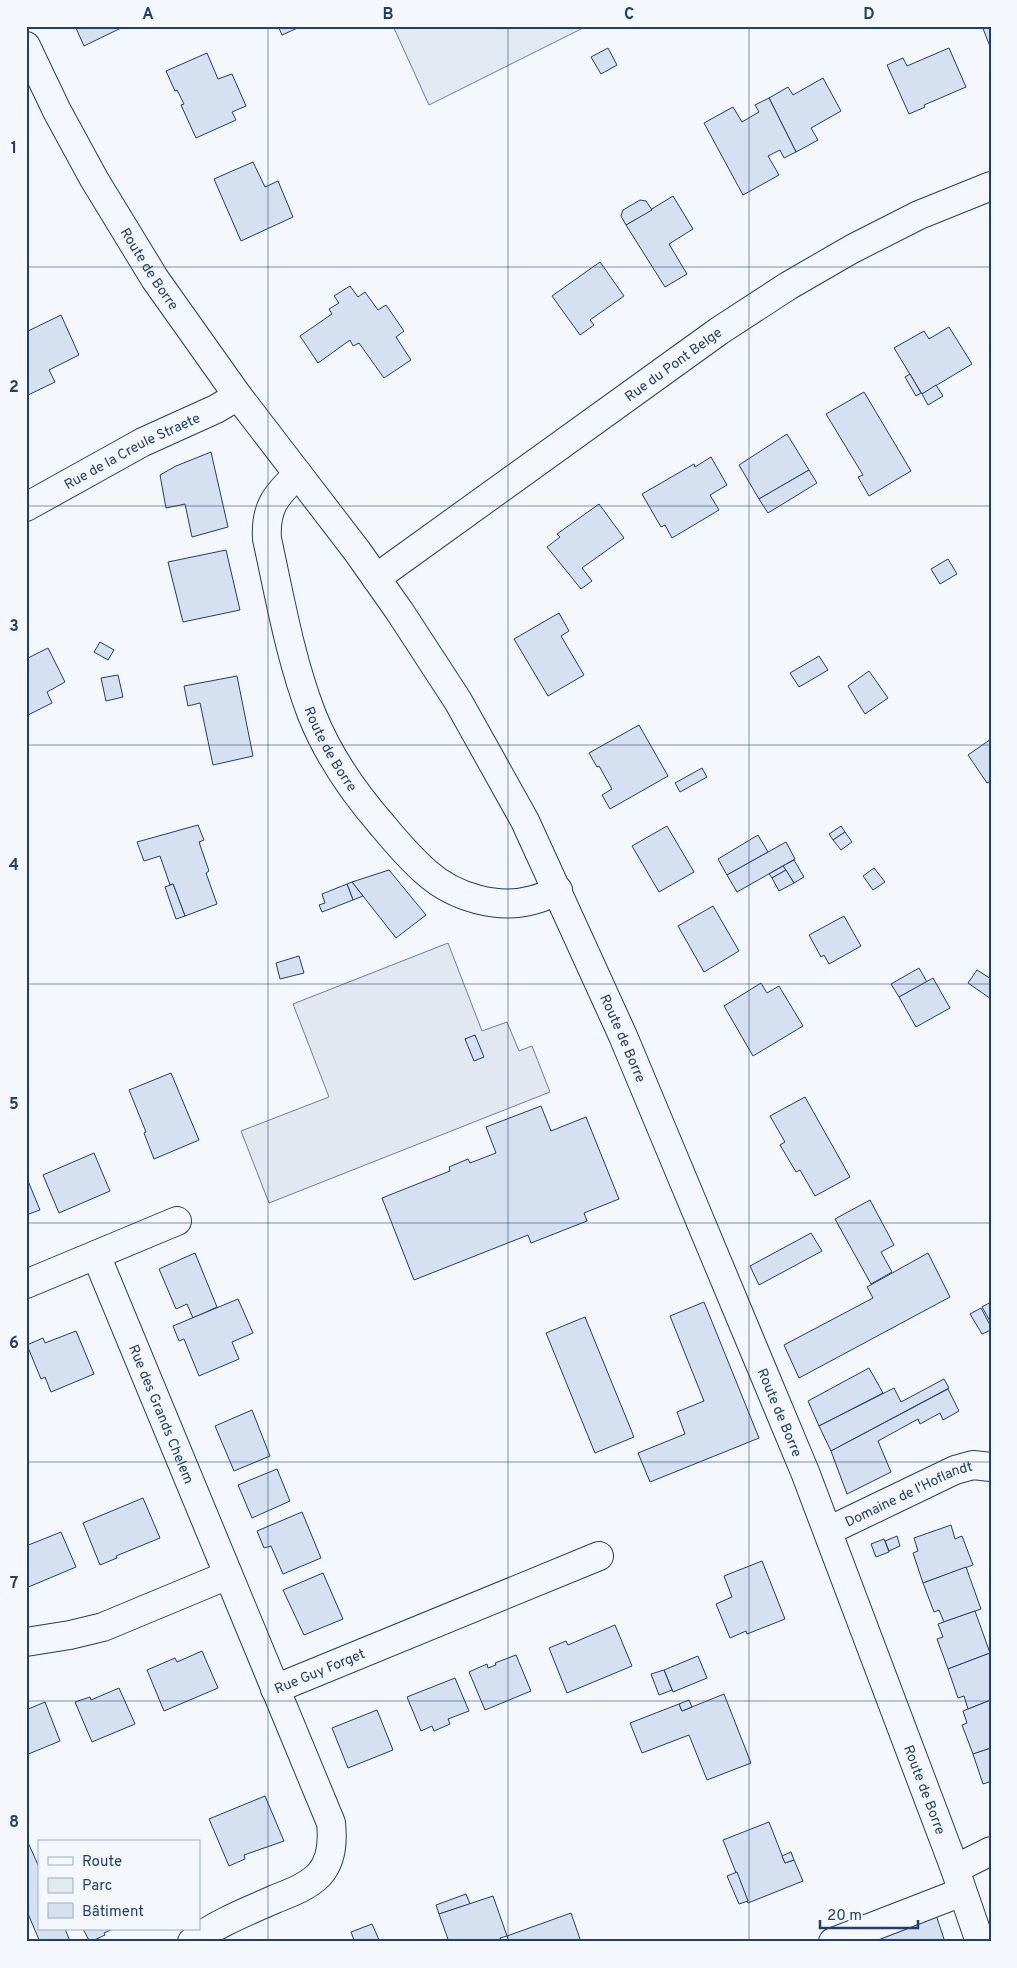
<svg xmlns="http://www.w3.org/2000/svg" width="1017" height="1968" viewBox="0 0 1017 1968" font-family="Overpass,sans-serif">
<rect width="100%" height="100%" fill="#f4f7fb"/>
<path fill="#e3e9f0" stroke="#687fa3" d="M393,26H587L429,105Z"/>
<path fill="#e3e8f0" stroke="#687fa3" d="M448,943L482,1031L507,1022L519,1051L532,1046L550,1092L269,1203L241,1131L329,1097L293,1004Z"/>
<g fill="#d5e0f0" stroke="#1d3f73">
<path d="M75,26H120L121,28L84,46Z"/>
<path d="M278,26H302L282,35Z"/>
<path d="M982,26H991V49Z"/>
<path d="M608,48L617,65L601,74L591,57Z"/>
<path d="M949,48L966,87L924,105L925,107L909,114L887,65L903,58L907,66Z"/>
<path d="M207,53L218,79L232,74L246,106L232,112L236,120L196,138L181,105L184,104L177,90L175,91L166,71Z"/>
<path d="M823,78L841,111L811,128L818,140L796,152L769,98L788,87L793,95Z"/>
<path d="M769,98L796,152L784,158L780,150L768,156L779,175L743,195L704,123L733,107L742,122L759,112L755,105Z"/>
<path d="M253,162L265,187L278,181L293,217L241,241L214,179Z"/>
<path d="M673,196L693,229L669,244L687,274L665,287L626,225Z"/>
<path d="M640,200L646,201L652,210L626,225L621,216L623,210Z"/>
<path d="M600,262L624,296L590,320L594,325L580,335L552,296Z"/>
<path d="M350,286L358,297L365,292L378,310L386,305L404,331L396,337L411,360L384,378L359,343L353,346L350,340L318,363L300,336L332,314L329,309L339,303L334,296Z"/>
<path d="M61,315L79,355L49,370L55,382L26,396V332Z"/>
<path d="M949,327L972,364L922,394L894,348L924,331L929,339Z"/>
<path d="M910,374L921,393L916,396L905,377Z"/>
<path d="M936,385L943,396L928,405L922,394Z"/>
<path d="M864,392L911,471L869,496L858,477L863,475L826,414Z"/>
<path d="M787,434L809,470L759,499L739,465Z"/>
<path d="M211,452L228,527L192,537L185,504L166,508L160,475L176,466Z"/>
<path d="M711,457L727,485L710,495L719,510L672,538L665,525L661,527L642,494L694,464L695,467Z"/>
<path d="M809,470L817,483L768,513L759,499Z"/>
<path d="M599,504L624,538L582,568L592,581L581,589L547,547L560,537L557,534Z"/>
<path d="M226,550L240,610L183,622L168,562Z"/>
<path d="M948,559L957,574L940,584L931,569Z"/>
<path d="M559,613L569,631L561,636L584,675L548,696L514,639Z"/>
<path d="M100,642L114,650L108,660L94,652Z"/>
<path d="M48,648L65,682L47,692L52,703L26,716V659Z"/>
<path d="M819,656L828,670L799,687L790,673Z"/>
<path d="M869,671L888,698L865,714L848,686Z"/>
<path d="M118,675L123,697L106,701L101,678Z"/>
<path d="M237,676L253,756L213,765L200,703L188,706L184,686Z"/>
<path d="M639,725L668,776L610,809L602,795L612,789L599,766L597,767L589,753Z"/>
<path d="M991,739V781L987,783L968,755Z"/>
<path d="M702,768L707,777L680,792L675,783Z"/>
<path d="M198,825L204,840L199,842L209,871L206,873L217,904L185,916L173,884L170,885L160,856L144,861L137,842Z"/>
<path d="M667,826L694,872L659,892L632,846Z"/>
<path d="M841,826L845,832L833,840L829,834Z"/>
<path d="M845,832L852,842L841,850L833,840Z"/>
<path d="M758,835L768,852L727,875L718,859Z"/>
<path d="M786,842L795,859L737,892L727,875Z"/>
<path d="M794,860L804,877L794,883L783,866Z"/>
<path d="M783,866L786,870L772,878L769,874Z"/>
<path d="M874,868L885,882L873,890L863,876Z"/>
<path d="M389,870L426,915L396,938L352,882Z"/>
<path d="M786,870L794,883L779,891L772,878Z"/>
<path d="M352,882L363,896L353,900L347,884Z"/>
<path d="M173,884L185,916L176,919L165,887Z"/>
<path d="M347,884L353,900L322,912L319,905L325,903L322,894Z"/>
<path d="M713,906L739,951L704,972L678,926Z"/>
<path d="M844,916L861,946L829,964L824,955L821,957L809,935Z"/>
<path d="M299,956L304,973L280,979L276,963Z"/>
<path d="M919,968L927,982L899,997L891,984Z"/>
<path d="M977,970L991,979V999L968,983Z"/>
<path d="M933,978L950,1008L916,1027L899,997Z"/>
<path d="M761,983L767,993L779,986L803,1026L753,1056L724,1006Z"/>
<path d="M475,1035L484,1057L474,1061L465,1039Z"/>
<path d="M171,1073L199,1140L154,1159L144,1133L146,1132L129,1090Z"/>
<path d="M805,1097L850,1177L815,1196L800,1170L796,1172L780,1145L785,1142L770,1116Z"/>
<path d="M541,1106L551,1131L586,1117L619,1199L584,1213L587,1221L531,1243L528,1235L414,1280L382,1198L450,1171L449,1167L468,1159L470,1163L496,1153L486,1127Z"/>
<path d="M94,1153L110,1191L59,1213L43,1175Z"/>
<path d="M26,1176L40,1210L26,1215Z"/>
<path d="M870,1200L894,1245L881,1252L892,1272L871,1284L835,1219Z"/>
<path d="M811,1233L822,1251L759,1285L750,1266Z"/>
<path d="M195,1253L217,1307L193,1318L187,1304L176,1309L159,1269Z"/>
<path d="M928,1253L950,1297L799,1378L784,1345L873,1298L867,1287Z"/>
<path d="M238,1299L253,1333L232,1342L239,1359L199,1376L184,1339L179,1341L173,1326Z"/>
<path d="M704,1302L759,1438L650,1482L638,1453L685,1434L677,1412L704,1401L670,1316Z"/>
<path d="M991,1302V1323L982,1307Z"/>
<path d="M981,1308L991,1327V1330L982,1334L970,1314Z"/>
<path d="M585,1317L634,1437L595,1453L546,1333Z"/>
<path d="M76,1331L94,1374L51,1392L45,1377L41,1379L27,1345L43,1338L45,1343Z"/>
<path d="M869,1368L883,1393L819,1426L808,1401Z"/>
<path d="M944,1379L949,1388L831,1451L819,1426L894,1388L901,1402Z"/>
<path d="M948,1389L959,1411L943,1420L940,1413L920,1424L918,1419L878,1441L891,1472L847,1494L831,1451Z"/>
<path d="M252,1410L270,1456L234,1471L215,1426Z"/>
<path d="M277,1469L290,1501L252,1518L238,1485Z"/>
<path d="M143,1498L160,1538L116,1556L117,1558L100,1565L83,1523Z"/>
<path d="M302,1512L321,1558L283,1574L271,1546L264,1548L257,1531Z"/>
<path d="M951,1525L955,1539L962,1536L973,1565L923,1583L913,1553L918,1551L914,1538Z"/>
<path d="M61,1532L76,1567L26,1588V1546Z"/>
<path d="M897,1536L900,1546L889,1551L885,1541Z"/>
<path d="M884,1539L889,1552L876,1557L871,1544Z"/>
<path d="M762,1561L785,1619L747,1634L746,1631L730,1638L716,1604L732,1597L724,1576Z"/>
<path d="M966,1567L981,1609L944,1622L939,1610L934,1612L923,1583Z"/>
<path d="M323,1573L343,1619L304,1635L283,1590Z"/>
<path d="M975,1611L990,1653L948,1669L937,1639L943,1637L938,1624Z"/>
<path d="M615,1625L632,1666L567,1693L549,1648L566,1641L568,1645Z"/>
<path d="M202,1651L218,1688L164,1711L147,1670L175,1658L177,1662Z"/>
<path d="M990,1653L991,1700L968,1709L964,1696L958,1698L948,1669Z"/>
<path d="M516,1655L531,1691L485,1710L469,1672L487,1664L488,1668L496,1665L495,1663Z"/>
<path d="M698,1656L707,1678L673,1692L664,1670Z"/>
<path d="M664,1670L672,1690L659,1695L651,1674Z"/>
<path d="M455,1678L469,1711L448,1719L450,1724L434,1731L432,1726L421,1731L407,1697Z"/>
<path d="M119,1688L135,1724L92,1742L75,1702L90,1697L91,1700Z"/>
<path d="M724,1694L751,1763L707,1780L689,1735L642,1753L630,1723L679,1704L682,1711Z"/>
<path d="M689,1700L692,1707L682,1711L679,1704Z"/>
<path d="M991,1700V1748L973,1754L962,1725L967,1723L963,1711Z"/>
<path d="M45,1702L60,1741L26,1755V1710Z"/>
<path d="M377,1710L393,1750L348,1768L332,1728Z"/>
<path d="M991,1748V1788L989,1782L983,1784L973,1754Z"/>
<path d="M265,1796L284,1841L244,1855L245,1859L229,1866L209,1819Z"/>
<path d="M769,1822L785,1863L794,1860L803,1881L748,1903L723,1840Z"/>
<path d="M26,1838L39,1867V1929H65L70,1941L69,1942H40L26,1909Z"/>
<path d="M791,1852L794,1860L785,1863L782,1856Z"/>
<path d="M737,1872L748,1901L739,1904L727,1876Z"/>
<path d="M466,1894L470,1904L439,1914L436,1905Z"/>
<path d="M493,1896L507,1936L500,1938L502,1942H449L439,1914Z"/>
<path d="M934,1909L945,1942H848Z"/>
<path d="M571,1913L581,1942H509L507,1936Z"/>
<path d="M372,1924L380,1942H350L354,1940L351,1932Z"/>
<path d="M83,1929H113L104,1933L105,1935L90,1942Z"/>
</g>
<g fill="none" stroke-linecap="round" stroke-linejoin="round">
<g stroke="#1d3f73" stroke-width="30">
<g id="street">
<path id="s1" d="M298,474C276,495 265,507 267,539C280,598 290,658 312,715C328,755 355,794 383,826C397,843 411,859 427,873C454,897 498,910 533,900C542,898 550,894 558,890"/>
<path id="s2" d="M26,507L143,442L216,409L238,396"/>
<path id="s3" d="M376,578L719,331L788,286L852,249L919,215L991,186"/>
<path id="s4" d="M96,1255L331,1823C333,1841 332,1861 319,1875C307,1887 290,1893 275,1899C246,1912 217,1923 192,1942"/>
<path d="M26,1284L177,1221"/>
<path id="s5" d="M828,1531L955,1470L973,1465L991,1467"/>
<path d="M26,1642L70,1635L103,1627L228,1575"/>
<path id="s6" d="M275,1689L599,1556"/>
<path d="M955,1869L991,1851"/>
<path d="M833,1942L962,1892"/>
</g>
</g>
<g stroke="#1d3f73" stroke-width="30">
<g id="secondary">
<path id="s7" d="M26,46L57,111L94,179L155,279L238,396L357,551L400,612L458,701L525,821L623,1036L805,1472L955,1869L980,1942"/>
</g>
</g>
<use href="#street" stroke="#f4f7fb" stroke-width="28"/>
<use href="#secondary" stroke="#f4f7fb" stroke-width="28"/>
</g>
<path fill="none" stroke="#1d3f73" stroke-width="1" stroke-opacity="0.55" d="M268,26V1942M508,26V1942M749,26V1942M26,267H991M26,506H991M26,745H991M26,984H991M26,1223H991M26,1462H991M26,1701H991"/>
<g text-anchor="middle" stroke-width="4" stroke-linejoin="round" paint-order="stroke">
<g font-size="14" fill="#1d3f73" stroke="#f4f7fb">
<text dy="5" stroke="none"><textPath href="#s7" startOffset="255">Route de Borre</textPath></text>
<text dy="5" stroke="none"><textPath href="#s3" startOffset="366">Rue du Pont Belge</textPath></text>
<text dy="5" stroke="none"><textPath href="#s2" startOffset="120">Rue de la Creule Straete</textPath></text>
<text dy="5" stroke="none"><textPath href="#s1" startOffset="296">Route de Borre</textPath></text>
<text dy="5" stroke="none"><textPath href="#s7" startOffset="1162">Route de Borre</textPath></text>
<text dy="5" stroke="none"><textPath href="#s7" startOffset="1568">Route de Borre</textPath></text>
<text dy="5" stroke="none"><textPath href="#s4" startOffset="172">Rue des Grands Chelem</textPath></text>
<text dy="5" stroke="none"><textPath href="#s5" startOffset="89">Domaine de l'Hoflandt</textPath></text>
<text dy="5" stroke="none"><textPath href="#s6" startOffset="48">Rue Guy Forget</textPath></text>
<text dy="5" stroke="none"><textPath href="#s7" startOffset="1972">Route de Borre</textPath></text>
</g>
</g>
<rect width="1017" height="1968" fill="none" stroke="#f4f7fb" stroke-width="55"/>
<rect x="38" y="1840" width="162" height="90" fill="#f4f7fb" stroke="#9eadc5"/>
<rect x="48" y="1857" width="25" height="8" fill="#f4f7fb" stroke="#9eadc5"/>
<text x="82" y="1866" font-size="15" fill="#1d3f73">Route</text>
<rect x="48" y="1878" width="25" height="15" fill="#e3e9f0" stroke="#9eadc5"/>
<text x="82" y="1890" font-size="15" fill="#1d3f73">Parc</text>
<rect x="48" y="1903" width="25" height="15" fill="#d5e0f0" stroke="#9eadc5"/>
<text x="82" y="1916" font-size="15" fill="#1d3f73">Bâtiment</text>
<path d="M820 1920v8h98v-8" fill="none" stroke="#1d3f73" stroke-width="2.5"/>
<text x="827" y="1920" font-size="15" fill="#1d3f73" stroke="#f4f7fb" stroke-width="4" paint-order="stroke">20 m</text>
<rect x="28" y="28" width="962" height="1912" fill="none" stroke="#1d3f73" stroke-width="2"/>
<g font-size="16" text-anchor="middle" font-weight="bold" fill="#1d3f73">
<text x="148" y="19">A</text>
<text x="388" y="19">B</text>
<text x="629" y="19">C</text>
<text x="869" y="19">D</text>
<text x="14" y="153">1</text>
<text x="14" y="392">2</text>
<text x="14" y="631">3</text>
<text x="14" y="870">4</text>
<text x="14" y="1109">5</text>
<text x="14" y="1348">6</text>
<text x="14" y="1588">7</text>
<text x="14" y="1827">8</text>
</g>
</svg>
